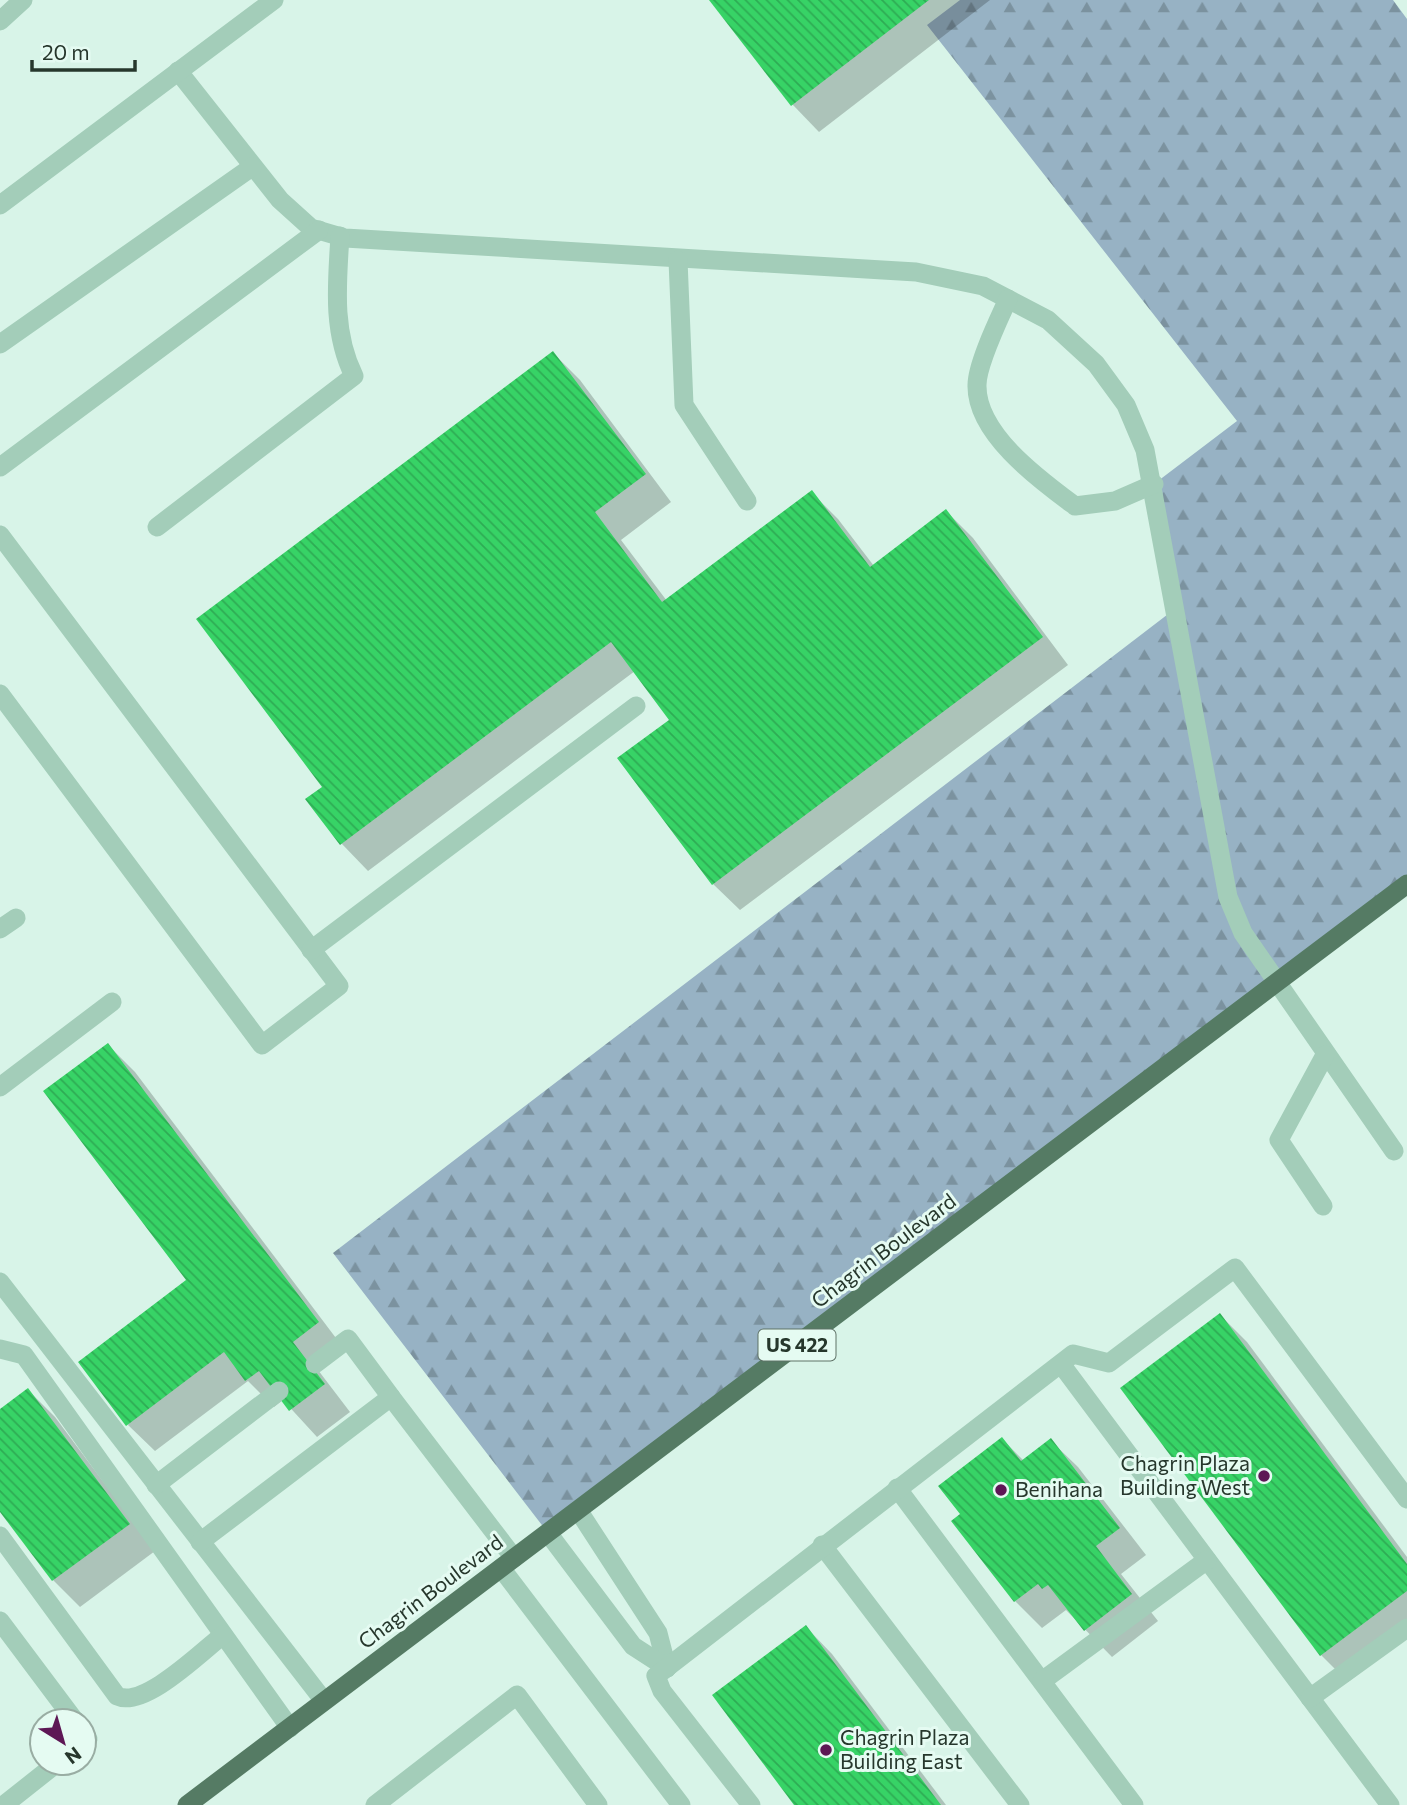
<svg xmlns="http://www.w3.org/2000/svg" width="1407" height="1805" viewBox="0 0 1407 1805" font-family="Commissioner,sans-serif">
<defs>
<pattern id="forest-firs" width="22" height="20" patternUnits="userSpaceOnUse" patternTransform="scale(1.75)"><rect width="22" height="20" fill="#97b2c4"/><path d="M5 1l3.5 6h-7zM16 11l3.5 6h-7z" fill="#7b929f"/></pattern>
<pattern id="building-back-hatch" width="6" height="6" patternUnits="userSpaceOnUse" patternTransform="scale(1.75)"><rect width="6" height="6" fill="#37d366"/><path d="M-1 5l2 2M0 0l6 6M5-1l2 2" fill="none" stroke="#2eac54"/></pattern>
</defs>
<rect width="100%" height="100%" fill="#d8f4e8"/>
<path fill="url(#forest-firs)" d="M960,0H1393L1407,19V884L548,1533L333,1253L1176,608L1154,484L1237,421L927,25Z"/>
<g fill="#0003">
<path d="M711,0H990L819,132L793,105Z"/>
<path d="M553,353L580,380L671,502L621,540L667,601L811,492L838,519L874,566L946,511L973,538L1068,665L740,910L713,884L671,720L635,671L368,871L342,844L308,800L324,787Z"/>
<path d="M108,1045L135,1072L345,1350L318,1370L350,1412L317,1437L283,1400L274,1407L248,1381L155,1451L128,1425L189,1281Z"/>
<path d="M1220,1315L1247,1342L1407,1557V1637L1348,1682L1321,1655Z"/>
<path d="M28,1390L55,1417L155,1551L80,1607L53,1580L0,1509V1411Z"/>
<path d="M1002,1439L1024,1461L1051,1441L1078,1467L1146,1555L1121,1574L1158,1621L1112,1657L1066,1610L1042,1628L1015,1601L954,1521L962,1515Z"/>
<path d="M806,1627L832,1654L946,1805H796Z"/>
</g>
<g fill="url(#building-back-hatch)">
<path d="M709,0H929L791,106Z"/>
<path d="M553,351L646,474L595,512L662,602L812,490L870,567L946,509L1043,637L712,885L617,758L669,720L611,642L340,845L305,799L322,787L196,619Z"/>
<path d="M108,1043L319,1322L293,1342L325,1384L289,1411L259,1371L245,1381L224,1352L126,1426L78,1362L186,1280L43,1091Z"/>
<path d="M1220,1313L1407,1564V1591L1320,1656L1120,1388Z"/>
<path d="M28,1388L130,1524L52,1581L0,1512V1409Z"/>
<path d="M1002,1437L1021,1461L1051,1438L1120,1528L1096,1546L1132,1594L1084,1631L1048,1585L1042,1589L1038,1584L1014,1602L951,1521L960,1514L938,1486Z"/>
<path d="M806,1625L941,1805H794L712,1695Z"/>
</g>
<g fill="none" stroke-linecap="round" stroke-linejoin="round">
<g stroke="#a3cdb9" stroke-width="19">
<path d="M0,21L23,0"/>
<path d="M178,71L280,200L311,228L345,238L916,272L983,286L1048,320L1096,364L1126,405L1145,450L1228,897L1243,933L1394,1151"/>
<path d="M678,260L684,405L747,501"/>
<path d="M1008,299C999,319 977,364 977,385C976,434 1040,480 1075,506L1115,501L1154,484"/>
<path d="M0,344L252,167"/>
<path d="M0,467L319,230"/>
<path d="M157,527L354,376C332,332 337,284 340,236"/>
<path d="M0,535L339,986L262,1045L0,694"/>
<path d="M0,929L16,918"/>
<path d="M311,950L636,706"/>
<path d="M0,1087L112,1002"/>
<path d="M1323,1206L1279,1140L1325,1055"/>
<path d="M0,1282L324,1701"/>
<path d="M0,1349L24,1355L290,1728"/>
<path d="M315,1364L348,1339L391,1397"/>
<path d="M1061,1364L1390,1805"/>
<path d="M156,1485L279,1391"/>
<path d="M897,1488L1134,1805"/>
<path d="M578,1510L658,1633L667,1668"/>
<path d="M548,1533L633,1646L667,1668"/>
<path d="M0,1536L117,1696C144,1709 201,1652 223,1635"/>
<path d="M200,1542L391,1397L514,1558"/>
<path d="M822,1545L1020,1805"/>
<path d="M501,1568L681,1805"/>
<path d="M0,1621L75,1721"/>
<path d="M1042,1681L1207,1560"/>
<path d="M1310,1698L1407,1628"/>
<path d="M84,1733L88,1739L84,1742"/>
<path d="M4,1805L57,1763"/>
<path d="M375,1805L517,1695L598,1805"/>
<path d="M751,1805L662,1691L656,1676L1073,1354L1109,1363L1235,1268L1407,1499"/>
</g>
<path stroke="#a3cdb9" stroke-width="19" d="M0,205L274,0"/>
<path stroke="#557b64" stroke-width="19" d="M187,1805L1407,884"/>
</g>
<g fill="#5d1755" stroke="#e5fbf2" stroke-width="2.5">
<circle cx="1264" cy="1476" r="7"/>
<circle cx="1001" cy="1490" r="7"/>
<circle cx="826" cy="1750" r="7"/>
</g>
<g text-anchor="middle" stroke-width="6" stroke-linejoin="round" paint-order="stroke">
<rect fill="#e5fbf2" stroke="#5f7267" stroke-width="2" x="758.5" y="1329.5" width="77" height="31" rx="5"/>
<g font-size="19" font-weight="bold" fill="#26372c">
<text x="797" y="1352">US 422</text>
</g>
<g font-size="21" fill="#26372c" stroke="#e5fbf2">
<text transform="translate(884 1251) rotate(-37)" y="7">Chagrin Boulevard</text>
<text transform="translate(431 1592) rotate(-37)" y="7">Chagrin Boulevard</text>
</g>
<g font-size="21" fill="#26372c" stroke="#e5fbf2" text-anchor="start">
<text x="1250" y="1471" text-anchor="end">Chagrin Plaza<tspan x="1250" dy="24">Building West</tspan></text>
<text x="1015" y="1497">Benihana</text>
<text x="840" y="1745">Chagrin Plaza<tspan x="840" dy="24">Building East</tspan></text>
</g>
</g>
<g transform="translate(63 1742) rotate(143)"><circle r="33" fill="#e5fbf2" stroke="#99ada3" stroke-width="2"/>
<path d="M0-5L12 26L0 18L-12 26Z" fill="#5d1755"/>
<text y="-10" font-size="19" font-weight="bold" text-anchor="middle" fill="#26372c">N</text>
</g>
<path d="M32 60v10h103v-10" fill="none" stroke="#26372c" stroke-width="3.5"/>
<text x="42" y="60" font-size="21" fill="#26372c" stroke="#e5fbf2" stroke-width="5" paint-order="stroke">20 m</text>
</svg>
